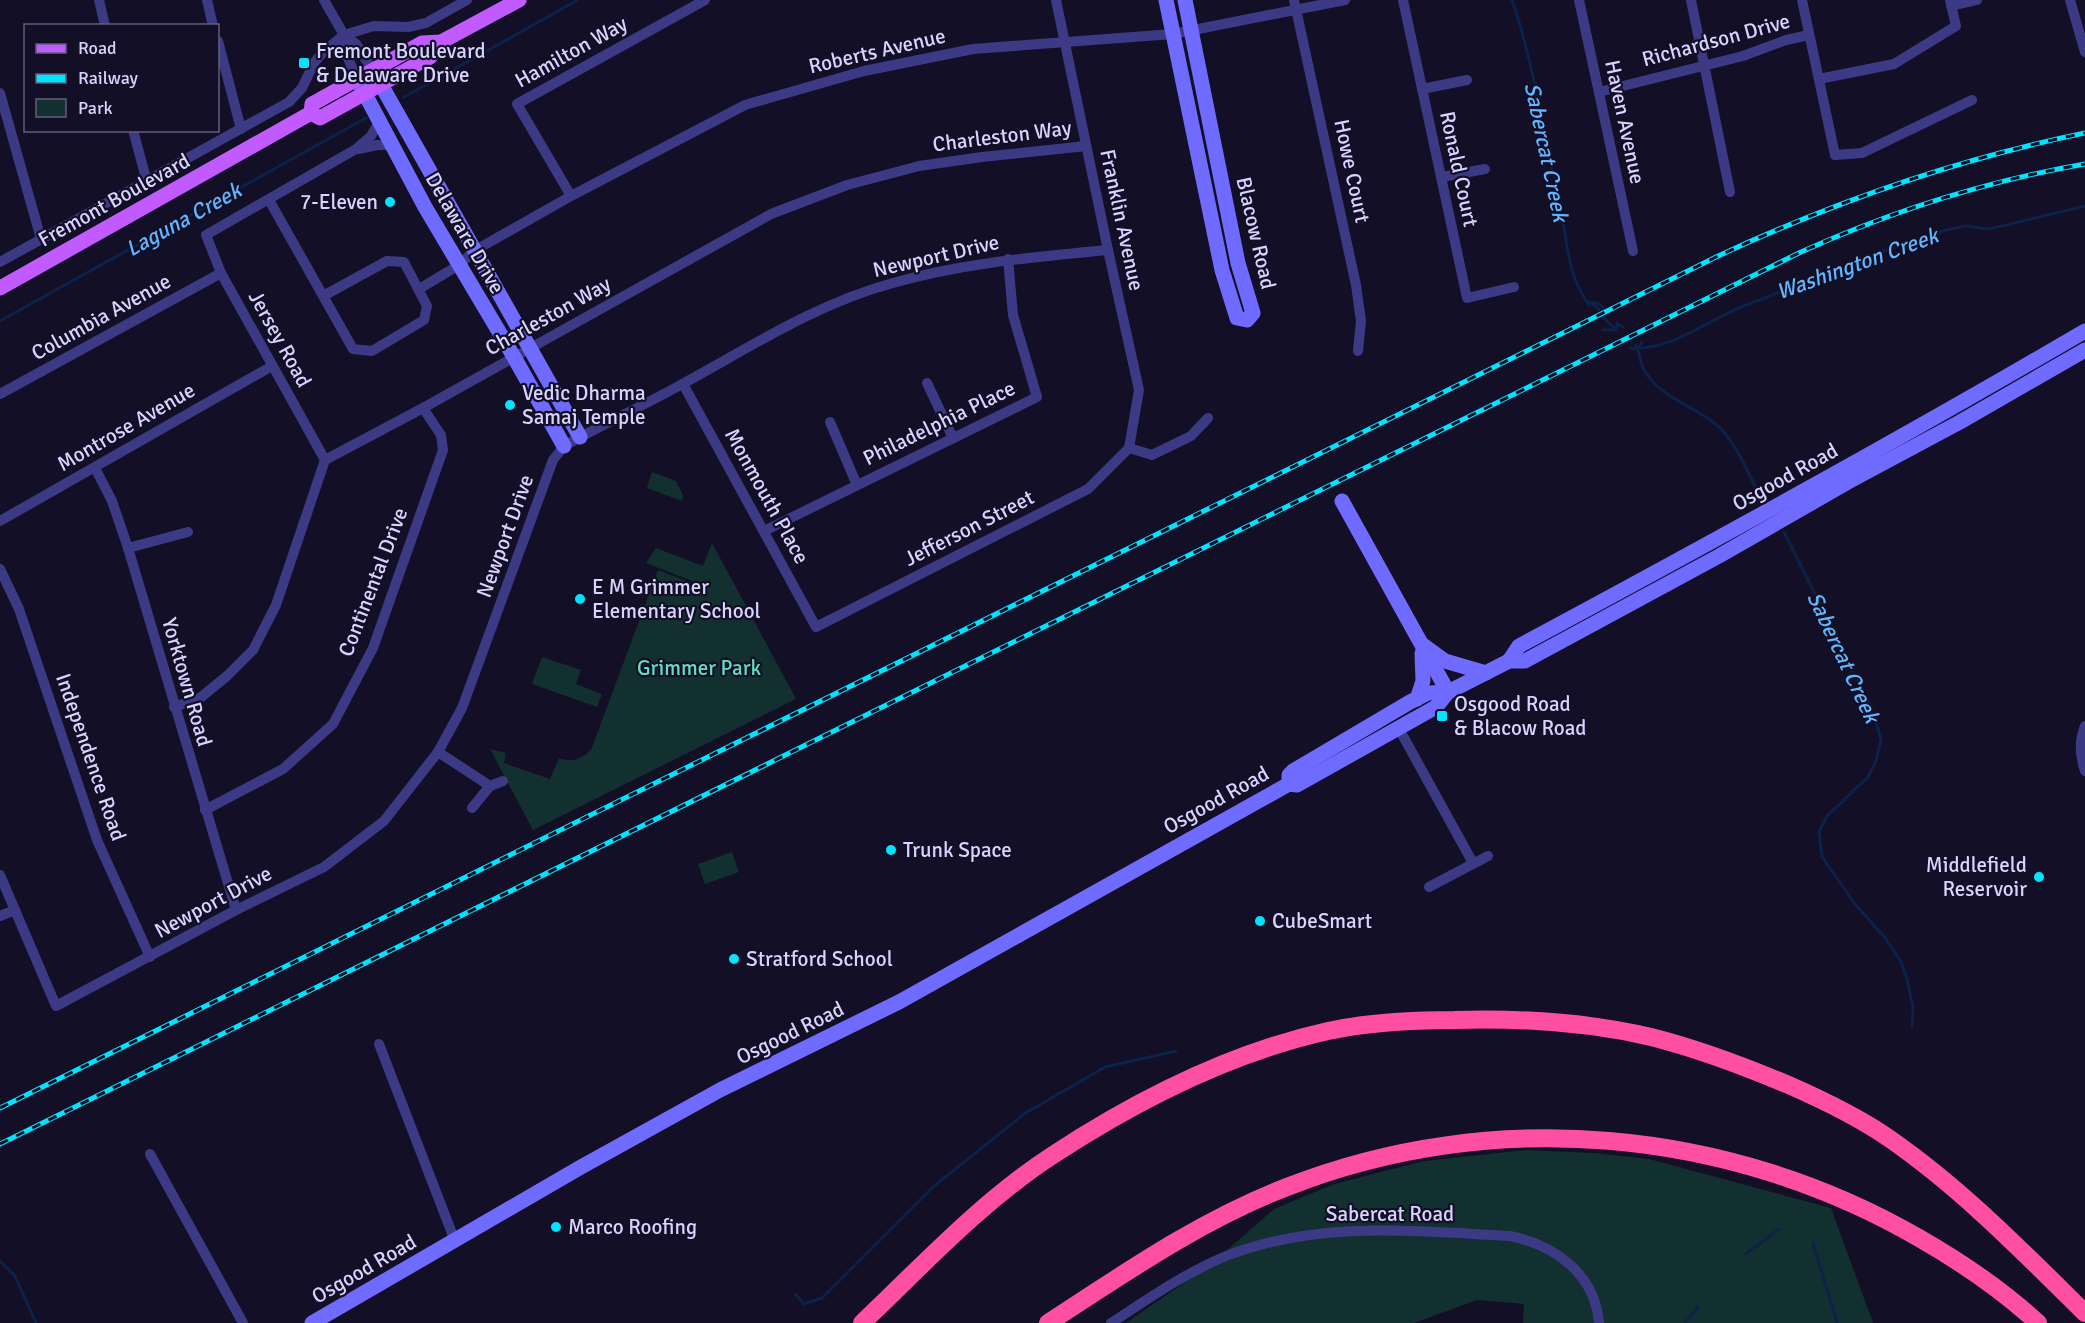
<svg xmlns="http://www.w3.org/2000/svg" width="2085" height="1323" viewBox="0 0 2085 1323" font-family="Signika,sans-serif">
<rect width="100%" height="100%" fill="#130f26"/>
<g fill="#12302f">
<path d="M652,472L676,481L683,495L682,501L647,488Z"/>
<path d="M712,543L796,699L533,830L490,749L506,753L504,763L550,779L559,758C572,763 581,759 591,750L658,570L699,586L700,584L646,563L656,548L703,566Z"/>
<path d="M542,657L581,670L576,684L602,694L597,707L532,684Z"/>
<path d="M732,852L739,872L705,884L698,864Z"/>
<path d="M1526,1150L1595,1153L1649,1159L1831,1208L1873,1323H1523L1524,1304L1477,1300L1414,1323H1126L1210,1265L1274,1209L1334,1184L1424,1161Z"/>
</g>
<g fill="none" stroke-linecap="round" stroke-linejoin="round">
<g stroke="#0c2248" stroke-width="3">
<path d="M1512,0C1529,49 1538,101 1548,151C1552,171 1558,190 1561,210C1568,245 1567,274 1589,305"/>
<path d="M404,97L578,0"/>
<path d="M1588,302L1597,303L1603,307"/>
<path d="M1592,303L1599,310"/>
<path d="M1603,317L1616,330"/>
<path d="M0,321L366,118"/>
<path d="M1603,330H1616"/>
<path d="M1616,330L1617,323L1623,327"/>
<path d="M1636,345C1639,352 1640,361 1643,368C1661,401 1695,404 1720,428C1737,445 1747,471 1758,492"/>
<path d="M1630,348C1676,352 1716,312 1760,300L1853,262L1946,230L1965,226L1989,229L2085,206"/>
<path d="M1638,349L1642,342"/>
<path d="M1784,532L1817,598L1834,638L1872,708L1881,740L1876,761L1868,777L1827,816L1819,832L1822,857L1855,904L1886,939L1901,962L1907,979L1913,1008L1912,1027"/>
<path d="M1813,1243L1837,1323"/>
<path d="M1746,1254L1779,1229"/>
<path d="M0,1261L15,1276L36,1323"/>
<path d="M795,1294L804,1304L822,1298L934,1186L1024,1114L1105,1067L1176,1051"/>
<path d="M1685,1323L1698,1307"/>
</g>
<g stroke="#3d3a85" stroke-width="10">
<path d="M99,0L105,26"/>
<path d="M207,0L213,26"/>
<path d="M324,0L344,35L356,44L373,71"/>
<path d="M1056,0L1108,250L1139,390L1129,448"/>
<path d="M1294,0L1356,285L1361,321L1358,351"/>
<path d="M1403,0L1467,298L1514,287"/>
<path d="M1579,0L1633,251"/>
<path d="M1691,0L1730,192"/>
<path d="M1802,0L1835,155L1862,153L1972,100"/>
<path d="M2070,0L2085,52"/>
<path d="M1951,6L1977,0"/>
<path d="M344,35V49L357,79"/>
<path d="M218,41L241,129"/>
<path d="M1819,79L1894,64L1956,26L1950,0"/>
<path d="M1422,89L1467,80"/>
<path d="M1599,92L1743,56L1786,40L1809,35"/>
<path d="M0,93L41,239"/>
<path d="M133,130L147,182"/>
<path d="M359,149L377,145H391"/>
<path d="M1442,177L1485,169"/>
<path d="M571,196L517,104L705,0"/>
<path d="M269,200L353,349L372,351L424,320L427,306L404,262L387,261L323,296"/>
<path d="M0,262L289,102L302,88L314,63L323,52L344,35L374,26L408,27L426,23L467,0"/>
<path d="M419,289L459,265L474,251L571,196L745,105L864,71L973,49L1173,34L1345,0"/>
<path d="M927,383L953,438"/>
<path d="M683,384L816,627L1088,489L1129,448"/>
<path d="M0,394L221,273"/>
<path d="M830,422L857,485"/>
<path d="M1129,448L1152,455L1191,436L1208,418"/>
<path d="M325,460L221,273L206,235L356,149L371,136L379,122"/>
<path d="M95,468L112,501L128,548L236,910"/>
<path d="M0,521L272,366"/>
<path d="M764,531L1037,397L1013,315L1008,259"/>
<path d="M128,548L188,532"/>
<path d="M0,569L19,609L97,840L150,957"/>
<path d="M174,707L200,698L227,676L253,650L276,605L325,460L423,408L771,214L847,185L919,166L982,157L1086,146"/>
<path d="M2085,726C2079,740 2080,756 2085,771"/>
<path d="M1398,727L1473,863"/>
<path d="M438,752L490,786L503,781"/>
<path d="M472,808L490,786"/>
<path d="M205,810L283,769L333,724L373,648L443,450L441,435L423,408"/>
<path d="M0,875L56,1006L236,910L324,867L384,821L438,752L462,708L553,460L564,446C603,424 645,405 684,383C752,346 818,303 893,283C963,263 1035,257 1108,250"/>
<path d="M1429,887L1488,856"/>
<path d="M0,916L15,910"/>
<path d="M379,1044L455,1241"/>
<path d="M150,1154L243,1323"/>
<path d="M1111,1323C1148,1299 1185,1273 1226,1256C1318,1220 1414,1231 1510,1236C1555,1245 1595,1274 1599,1323"/>
</g>
<g stroke="#6f6bff" stroke-width="15">
<path d="M1166,0L1222,270L1237,318L1247,320L1253,313L1238,263L1185,0"/>
<path d="M375,74L580,437"/>
<path d="M357,79L425,207L514,357L564,446"/>
<path d="M1342,501L1448,692"/>
<path d="M1423,645L1445,661L1486,673"/>
<path d="M1509,661L1519,646C1709,544 1899,440 2085,331"/>
<path d="M1417,699L1423,681L1422,653"/>
<path d="M1289,784V775L1293,771L1410,702L1428,693L1448,692"/>
<path d="M312,1323L581,1167L720,1090L899,1002L1289,784L1297,785L1436,707L1448,692L1462,685L1509,661H1525L1719,556L1848,482L1960,422L2085,350"/>
</g>
<g stroke="#c25bff" stroke-width="15">
<path d="M311,113L312,104L422,43L441,42L519,0"/>
<path d="M311,113L320,118L430,57L441,42"/>
<path d="M0,288L311,113"/>
</g>
<g stroke="#ff4fa3" stroke-width="18">
<path d="M862,1323C923,1265 982,1201 1053,1155C1137,1100 1229,1053 1328,1031C1370,1022 1412,1020 1454,1020C1520,1018 1587,1022 1651,1037C1699,1049 1746,1067 1791,1086C1825,1101 1860,1118 1890,1139C1962,1189 2023,1252 2085,1313"/>
<path d="M1048,1323C1125,1273 1201,1220 1287,1187C1493,1106 1729,1128 1919,1238C1961,1262 2002,1290 2038,1323"/>
</g>
<g stroke="#00e5ff" stroke-width="5">
<g id="rail">
<path d="M0,1108L1716,257C1834,202 1957,159 2085,133"/>
<path d="M0,1144L1801,252C1892,211 1986,181 2085,164"/>
</g>
</g>
<use href="#rail" stroke="#130f26" stroke-width="3" stroke-dasharray="9" stroke-linecap="butt"/>
</g>
<g fill="#00e5ff" stroke="#130f26" stroke-width="2">
<rect x="298" y="57" width="12" height="12" rx="3"/>
<circle cx="390" cy="202" r="6"/>
<circle cx="510" cy="405" r="6"/>
<circle cx="580" cy="599" r="6"/>
<rect x="1436" y="710" width="12" height="12" rx="3"/>
<circle cx="891" cy="850" r="6"/>
<circle cx="2039" cy="877" r="6"/>
<circle cx="1260" cy="921" r="6"/>
<circle cx="734" cy="959" r="6"/>
<circle cx="556" cy="1227" r="6"/>
</g>
<g text-anchor="middle" stroke-width="4.5" stroke-linejoin="round" paint-order="stroke">
<g font-size="21" fill="#d9d4ff" stroke="#130f26">
<text transform="translate(1716 40) rotate(-15)" y="7">Richardson Drive</text>
<text transform="translate(877 51) rotate(-13)" y="7">Roberts Avenue</text>
<text transform="translate(571 52) rotate(-29)" y="7">Hamilton Way</text>
<text transform="translate(1625 122) rotate(78)" y="7">Haven Avenue</text>
<text transform="translate(1002 136) rotate(-7)" y="7">Charleston Way</text>
<text transform="translate(1459 169) rotate(78)" y="7">Ronald Court</text>
<text transform="translate(1352 171) rotate(78)" y="7">Howe Court</text>
<text transform="translate(114 200) rotate(-29)" y="7">Fremont Boulevard</text>
<text transform="translate(1122 220) rotate(78)" y="7">Franklin Avenue</text>
<text transform="translate(465 233) rotate(60)" y="7">Delaware Drive</text>
<text transform="translate(1256 233) rotate(77)" y="7">Blacow Road</text>
<text transform="translate(936 256) rotate(-13)" y="7">Newport Drive</text>
<text transform="translate(548 316) rotate(-29)" y="7">Charleston Way</text>
<text transform="translate(101 317) rotate(-29)" y="7">Columbia Avenue</text>
<text transform="translate(280 339) rotate(61)" y="7">Jersey Road</text>
<text transform="translate(939 423) rotate(-26)" y="7">Philadelphia Place</text>
<text transform="translate(126 427) rotate(-30)" y="7">Montrose Avenue</text>
<text transform="translate(1785 477) rotate(-29)" y="7">Osgood Road</text>
<text transform="translate(767 496) rotate(61)" y="7">Monmouth Place</text>
<text transform="translate(969 528) rotate(-27)" y="7">Jefferson Street</text>
<text transform="translate(505 536) rotate(-70)" y="7">Newport Drive</text>
<text transform="translate(373 582) rotate(-69)" y="7">Continental Drive</text>
<text transform="translate(187 682) rotate(74)" y="7">Yorktown Road</text>
<text transform="translate(91 757) rotate(71)" y="7">Independence Road</text>
<text transform="translate(1216 800) rotate(-29)" y="7">Osgood Road</text>
<text transform="translate(213 902) rotate(-28)" y="7">Newport Drive</text>
<text transform="translate(790 1033) rotate(-26)" y="7">Osgood Road</text>
<text x="1390" y="1221">Sabercat Road</text>
<text transform="translate(364 1269) rotate(-30)" y="7">Osgood Road</text>
</g>
<g font-size="21" fill="#d9d4ff" stroke="#130f26" text-anchor="start">
<text x="316" y="58">Fremont Boulevard<tspan x="316" dy="24">&amp; Delaware Drive</tspan></text>
<text x="378" y="209" text-anchor="end">7-Eleven</text>
<text x="522" y="400">Vedic Dharma<tspan x="522" dy="24">Samaj Temple</tspan></text>
<text x="592" y="594">E M Grimmer<tspan x="592" dy="24">Elementary School</tspan></text>
<text x="1454" y="711">Osgood Road<tspan x="1454" dy="24">&amp; Blacow Road</tspan></text>
<text x="903" y="857">Trunk Space</text>
<text x="2027" y="872" text-anchor="end">Middlefield<tspan x="2027" dy="24">Reservoir</tspan></text>
<text x="1272" y="928">CubeSmart</text>
<text x="746" y="966">Stratford School</text>
<text x="568" y="1234">Marco Roofing</text>
</g>
<g font-size="21" fill="#5fe0c0" stroke="#130f26">
<text x="699" y="675">Grimmer Park</text>
</g>
<g font-size="22" font-style="italic" fill="#62b6ff" stroke="#130f26">
<text transform="translate(1547 152) rotate(78)" y="8">Sabercat Creek</text>
<text transform="translate(183 219) rotate(-29)" y="8">Laguna Creek</text>
<text transform="translate(1857 263) rotate(-20)" y="8">Washington Creek</text>
<text transform="translate(1844 657) rotate(65)" y="8">Sabercat Creek</text>
</g>
</g>
<rect x="24" y="24" width="195" height="108" fill="#130f26" stroke="#625e7d" stroke-width="1.5"/>
<rect x="36" y="44" width="30" height="9" fill="#c25bff" stroke="#625e7d" stroke-width="1.5"/>
<text x="78" y="54" font-size="18" fill="#d9d4ff">Road</text>
<rect x="36" y="74" width="30" height="9" fill="#00e5ff" stroke="#625e7d" stroke-width="1.5"/>
<text x="78" y="84" font-size="18" fill="#d9d4ff">Railway</text>
<rect x="36" y="99" width="30" height="18" fill="#12302f" stroke="#625e7d" stroke-width="1.5"/>
<text x="78" y="114" font-size="18" fill="#d9d4ff">Park</text>
</svg>
